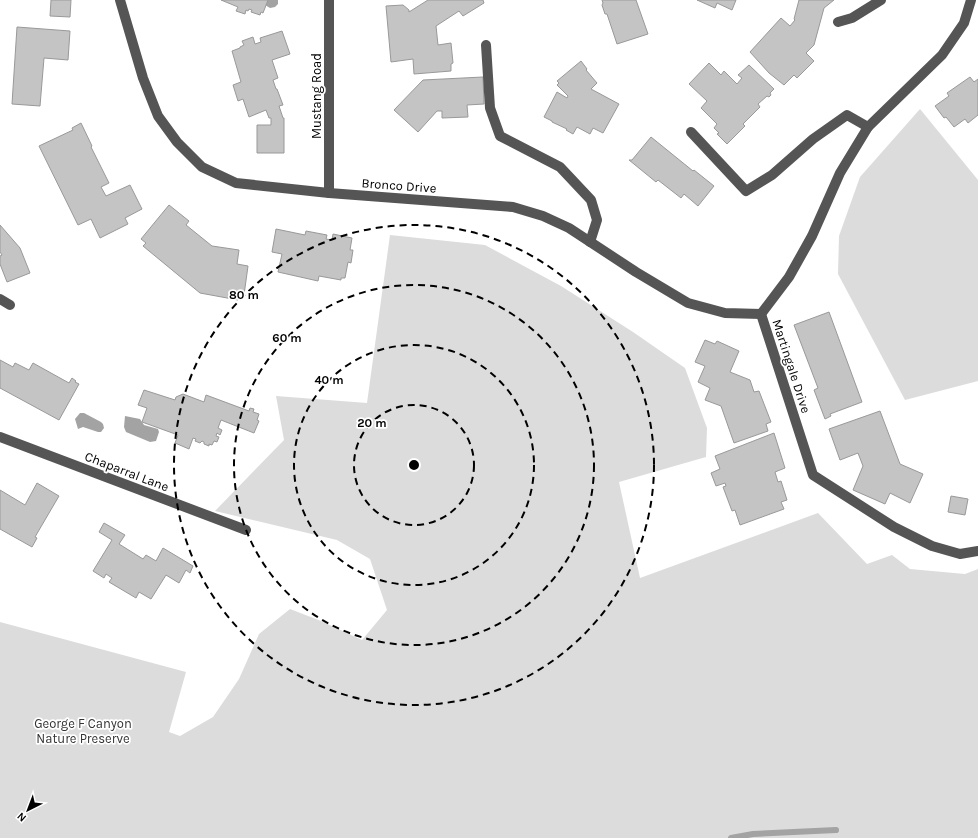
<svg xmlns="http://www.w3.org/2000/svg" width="978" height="838" viewBox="0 0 978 838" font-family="Karla,sans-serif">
<rect width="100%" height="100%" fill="#fff"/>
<g fill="#dcdcdc">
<path d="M920,109L978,180V381L905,400L838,274L839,236L860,177Z"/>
<path d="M390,235L485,245L561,286L633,332L685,368L707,428L706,457L619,482L640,578L818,513L867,564L892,555L910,569L965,574L978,569V838H0V622L186,672L169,732L180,736L213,717L239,679L259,634L290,609L321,621L362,640L387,610L370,559L337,540L215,511L284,440L276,396L367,403Z"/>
</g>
<g fill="#a3a3a3">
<path d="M262,0H278V4L275,7L270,8L265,5Z"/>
<path d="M80,413H84L101,422L103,424L104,428L101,432H98L83,427L78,429L75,419Z"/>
<path d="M125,416L140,419L144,425L158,429L159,432L156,441L150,442L126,432L124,427Z"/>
</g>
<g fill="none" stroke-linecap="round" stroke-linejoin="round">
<path stroke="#a3a3a3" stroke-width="6" d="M731,838L753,834L836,830"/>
</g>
<g fill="#c4c4c4" stroke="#999">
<path d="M51,0H71L70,17L50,16Z"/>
<path d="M221,0H268L263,13L261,12L260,15L251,12L252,10L249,9L248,11L246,10L245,14L236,11L238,7Z"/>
<path d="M428,0H483L484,3L463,16L459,11L436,26L438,45L451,43L453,63L451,64V71L414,74L413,59L391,62L386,6L403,5L409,10V12Z"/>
<path d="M602,0H636L648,34L617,44L607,14H605L602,5L603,3Z"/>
<path d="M697,0H736L732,10L717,3L715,8Z"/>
<path d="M799,0H834L824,8L814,45L806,53L814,61L797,78L794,75L784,85L769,73L750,52L781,18L790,26L795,20L794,19Z"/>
<path d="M17,27L70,31L68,60L44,58L40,106L12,104Z"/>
<path d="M282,31L290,54L272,60L278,78L273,80L276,89H277L283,105L279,106L283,118H284V153H257V125H271V118H269L266,110L249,117L243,99L238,101L233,85L241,82L232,51L240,48V47L244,45L242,41L253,37L255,44L261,42L260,38Z"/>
<path d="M581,61L587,69L586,70L597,83L591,89L619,104L603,133L593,128L590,134L577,127L573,134L566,130L567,129L552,122V121L544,117L557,92L567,98L568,96L557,85L559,83L557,81Z"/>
<path d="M709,63L721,75L724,71L737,84L742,78L738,75L749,65L774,89L770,93L771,95L769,97L767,96L758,104L760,107L743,124L745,126L727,144L717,134L719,133L714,128L717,124L701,108L707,101L689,84Z"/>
<path d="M483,77L484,104L467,105L468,117L442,118V111H437L418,132L394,110L423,80Z"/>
<path d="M970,77L974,82L978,79V115L968,123L965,119L954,127L946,117L944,118L935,106L949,96L947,93Z"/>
<path d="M81,123L92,146L91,147L109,183L101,187L106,196L130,185L142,209L125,218L128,224L100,238L91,219L78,225L39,146L73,130L72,128Z"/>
<path d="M651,137L693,171L694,170L714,186L698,206L684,194L681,198L658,180L656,182L629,160H632Z"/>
<path d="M169,205L189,221L186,225L212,246L239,250L237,264L248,266L244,295H239L238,300L200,293L143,246L146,243L141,239Z"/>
<path d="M0,225L20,248L30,273L7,282L0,264V256L2,255L0,252Z"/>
<path d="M276,229L305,235L306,231L327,235L326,239L332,240L333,234L352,238L350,250H353L351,263L348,262L345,278H341V280L319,276L318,281L278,272L282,254L272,252Z"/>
<path d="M829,312L862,402L830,414L831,416L825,419L814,390L818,388L794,325Z"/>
<path d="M705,340L715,344L717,341L739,351L730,372L750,380L754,392L759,391L771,422L766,424L768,431L734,443L721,406L705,400L710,388L698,382L705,366L695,362Z"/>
<path d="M0,360L13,367L15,363L29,370L33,363L69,383L72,378L76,381L75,382L79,384L59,420L0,388Z"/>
<path d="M144,390L175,400L176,397L183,394L204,402L206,395L249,411L250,408L254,409L253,412L259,414L257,420L259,421L254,433L221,420L218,428L222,430L220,435L217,433L216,436L219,437L217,442L214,441L212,445L209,444V446L204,444V442L202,441L200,443L195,441L196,439L193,438L189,449L175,443L178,435L142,422L147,408L138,405Z"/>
<path d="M880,411L900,464L923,474L910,503L890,493L885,504L853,490L863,466L858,453L840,460L829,429Z"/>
<path d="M774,433L785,468L775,472L778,482L781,481L787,500L781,502L784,509L740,525L735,510L732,511L723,487L726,486L725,483L716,486L711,473L720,469L715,456Z"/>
<path d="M37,483L59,496L35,537L37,538L32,547L0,529V490L25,505Z"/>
<path d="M951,496L968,499L965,515L948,512Z"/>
<path d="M104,523L125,535L119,544L143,559L146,555L156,561L163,548L193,566L190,573L186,570L179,583L166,575L151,599L139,592L136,598L109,582L112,578L106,574L104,578L93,571L112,540L99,532Z"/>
</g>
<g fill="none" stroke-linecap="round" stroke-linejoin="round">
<g stroke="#555" stroke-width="10">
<path d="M120,0L143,78L158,116L177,142L202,167L236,183L329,193L513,207L543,216L569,228L636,272L688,303L725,313L761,314"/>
<path d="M838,22L852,18L881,0"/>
<path d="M486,45L490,108L500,136L560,167L591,200L597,220L590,242"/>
<path d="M691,132L746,191L772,175L813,139L847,115L868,127"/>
<path d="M329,193V0"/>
<path d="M0,299L10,305"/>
<path d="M761,314L789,277L812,236L840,173L868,127L942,55L964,23L971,0"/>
<path d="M761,314L813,475L894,527L932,546L960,554L978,551"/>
<path d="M0,437L246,530"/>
</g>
</g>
<g fill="none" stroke="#000" stroke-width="2" stroke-dasharray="7 5">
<circle cx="414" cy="465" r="60"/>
<circle cx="414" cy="465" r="120"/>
<circle cx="414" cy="465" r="180"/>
<circle cx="414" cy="465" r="240"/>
</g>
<g text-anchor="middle" stroke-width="3.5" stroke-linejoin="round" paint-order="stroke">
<g font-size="13" fill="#000" stroke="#fff">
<text transform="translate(316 96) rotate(-90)" y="5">Mustang Road</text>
<text transform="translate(399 185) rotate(4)" y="5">Bronco Drive</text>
<text transform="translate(792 366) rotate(72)" y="5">Martingale Drive</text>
<text transform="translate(127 471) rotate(21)" y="5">Chaparral Lane</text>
</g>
<g font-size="13" fill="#333" stroke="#fff">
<text x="83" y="728">George F Canyon<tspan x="83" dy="15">Nature Preserve</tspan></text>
</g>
</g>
<circle cx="414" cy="465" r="6" fill="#000" stroke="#fff" stroke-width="2"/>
<g font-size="12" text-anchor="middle" font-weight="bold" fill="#000" stroke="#fff" stroke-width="3.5" stroke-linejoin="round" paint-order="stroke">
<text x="244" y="299">80 m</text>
<text x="287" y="342">60 m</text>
<text x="329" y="384">40 m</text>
<text x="372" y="427">20 m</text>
</g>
<g transform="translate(28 810) rotate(222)" stroke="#ffffff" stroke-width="3" paint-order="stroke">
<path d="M0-3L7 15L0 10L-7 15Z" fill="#000000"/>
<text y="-6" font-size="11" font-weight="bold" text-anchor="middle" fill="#000000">N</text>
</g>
</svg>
